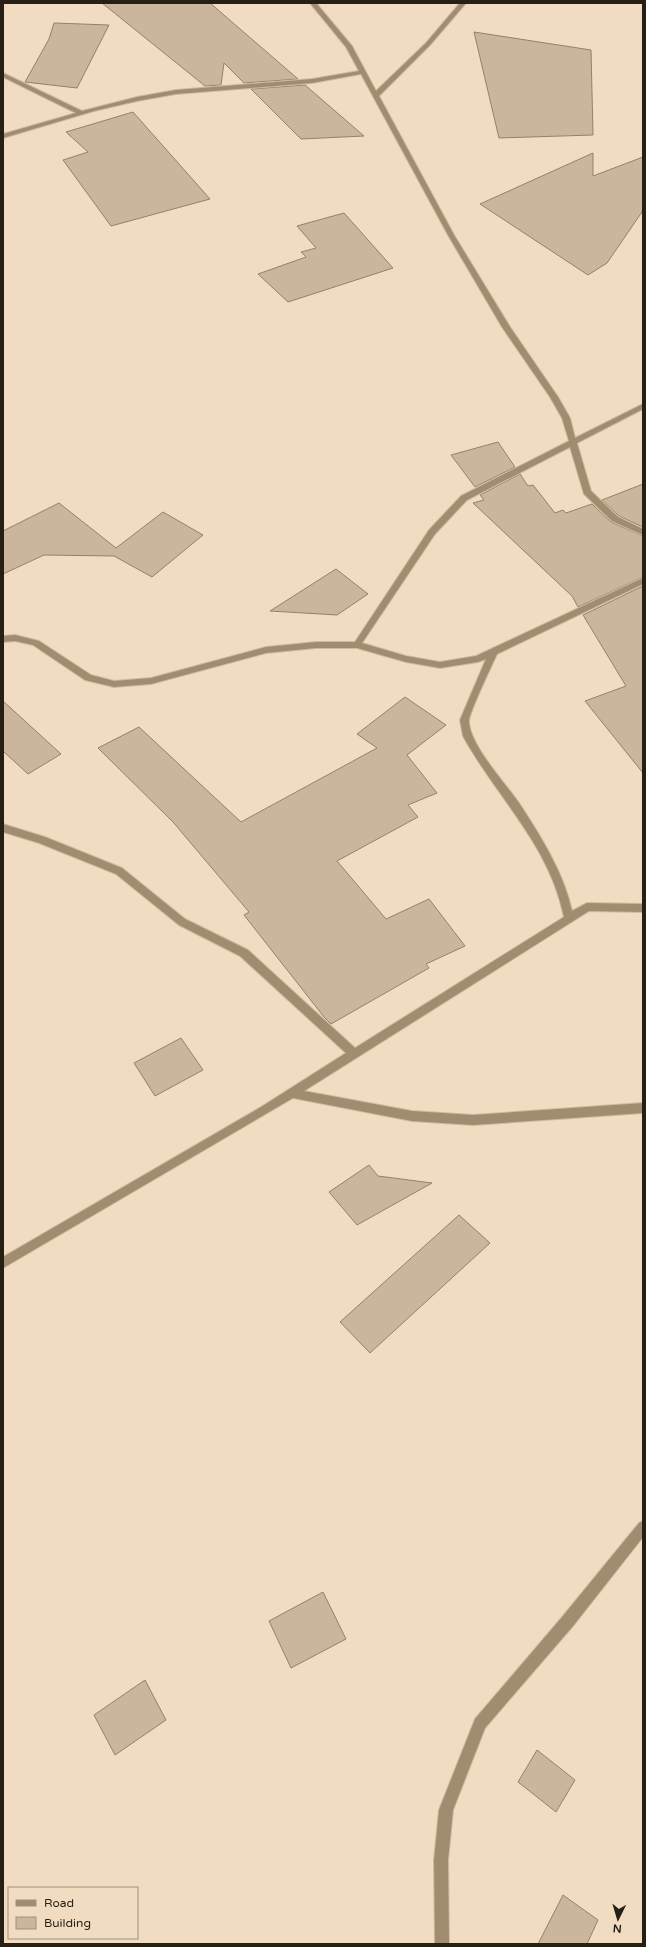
<svg xmlns="http://www.w3.org/2000/svg" width="646" height="1947" viewBox="0 0 646 1947" font-family="'Varela Round',sans-serif">
<rect width="100%" height="100%" fill="#f1dcc1"/>
<g fill="#cbb69c" stroke="#948168">
<path d="M102,3H210L298,79L244,83L224,63L221,85L205,86Z"/>
<path d="M54,23L109,25L77,88L25,82L49,39Z"/>
<path d="M474,32L591,50L593,135L499,138Z"/>
<path d="M305,85L364,136L301,139L251,89Z"/>
<path d="M133,112L210,199L111,226L63,160L88,152L66,132Z"/>
<path d="M593,153V176L643,157V207L642,212L607,263L588,275L480,204Z"/>
<path d="M344,213L393,268L288,302L258,274L306,257L301,252L316,248L297,226Z"/>
<path d="M498,442L515,467L475,487L451,455Z"/>
<path d="M520,474L528,486L533,485L555,513L563,510L566,513L592,504L611,522L643,536V577L578,607L572,596L473,503L484,500L480,495Z"/>
<path d="M643,484V527L619,516L602,500Z"/>
<path d="M59,503L116,548L163,512L203,535L152,577L114,556L44,555L3,574V531Z"/>
<path d="M336,569L368,594L337,615L270,611Z"/>
<path d="M643,586V773L585,701L626,686L583,615Z"/>
<path d="M405,697L446,725L407,755L437,793L408,805L418,817L337,861L386,919L429,899L465,946L426,964L429,968L331,1024L324,1017L244,915L249,912L173,822L98,748L139,727L241,822L377,748L357,734Z"/>
<path d="M3,701L61,754L28,774L3,751Z"/>
<path d="M181,1038L203,1070L155,1096L134,1063Z"/>
<path d="M369,1165L378,1176L432,1183L357,1225L329,1192Z"/>
<path d="M459,1215L490,1243L370,1353L340,1322Z"/>
<path d="M323,1592L346,1639L291,1668L269,1621Z"/>
<path d="M145,1680L166,1720L115,1755L94,1715Z"/>
<path d="M537,1750L575,1780L556,1812L518,1782Z"/>
<path d="M563,1895L598,1920L587,1944H538Z"/>
</g>
<g fill="none" stroke-linecap="round" stroke-linejoin="round">
<g stroke="#ccbaa2" stroke-width="2">
<g id="minor">
<path d="M310,3H316L352,46L376,91L426,43L460,3H466L430,45L379,96L454,235L510,327L558,397L570,418L575,438L643,404V409L577,443L591,491L618,517L643,529V535L612,521L584,494L570,447L467,500L435,534L362,643L406,656L440,662L476,656L643,578V584L497,654C492,665 469,713 469,721C469,744 505,783 519,803C540,835 564,873 572,911L587,903L643,904V912L589,911L304,1091L412,1111L473,1115L643,1103V1113L473,1125L412,1121L293,1098L3,1268V1257L261,1107L346,1053L240,956L179,925L116,874L39,843L3,832V824L45,837L122,868L185,919L248,950L355,1048L564,917C549,844 497,798 463,736L460,720L486,659L478,662L440,668L406,662L357,648H316L266,653L151,684L114,687L85,680L33,645L15,641L3,642V636L15,635L39,641L91,675L114,681L151,678L266,647L316,642H355L429,530L461,496L569,441L562,418L550,397L502,327L448,235L361,74L312,83L176,94L137,101L94,111L3,138V134L76,113L3,77V73L82,111L137,97L176,90L312,79L359,71L346,47Z"/>
<path d="M643,1521V1537L573,1626L485,1728L453,1810L448,1860L449,1944H435L434,1860L439,1810L475,1719L563,1616L639,1523Z"/>
</g>
</g>
<use href="#minor" fill="#a28c70" fill-rule="evenodd"/>
</g>
<rect width="646" height="1947" fill="none" stroke="#261f15" stroke-width="8"/>
<rect x="8" y="1887" width="130" height="52" fill="#f1dcc1" stroke="#a0907c"/>
<rect x="16" y="1900" width="20" height="6" fill="#a28c70" stroke="#a0907c"/>
<text x="44" y="1907" font-size="12" fill="#261f15">Road</text>
<rect x="16" y="1917" width="20" height="12" fill="#cbb69c" stroke="#a0907c"/>
<text x="44" y="1927" font-size="12" fill="#261f15">Building</text>
<g transform="translate(618 1919) rotate(185)" stroke="#f1dcc1" stroke-width="3" paint-order="stroke">
<path d="M0-3L7 15L0 10L-7 15Z" fill="#261f15"/>
<text y="-6" font-size="11" font-weight="bold" text-anchor="middle" fill="#261f15">N</text>
</g>
</svg>
